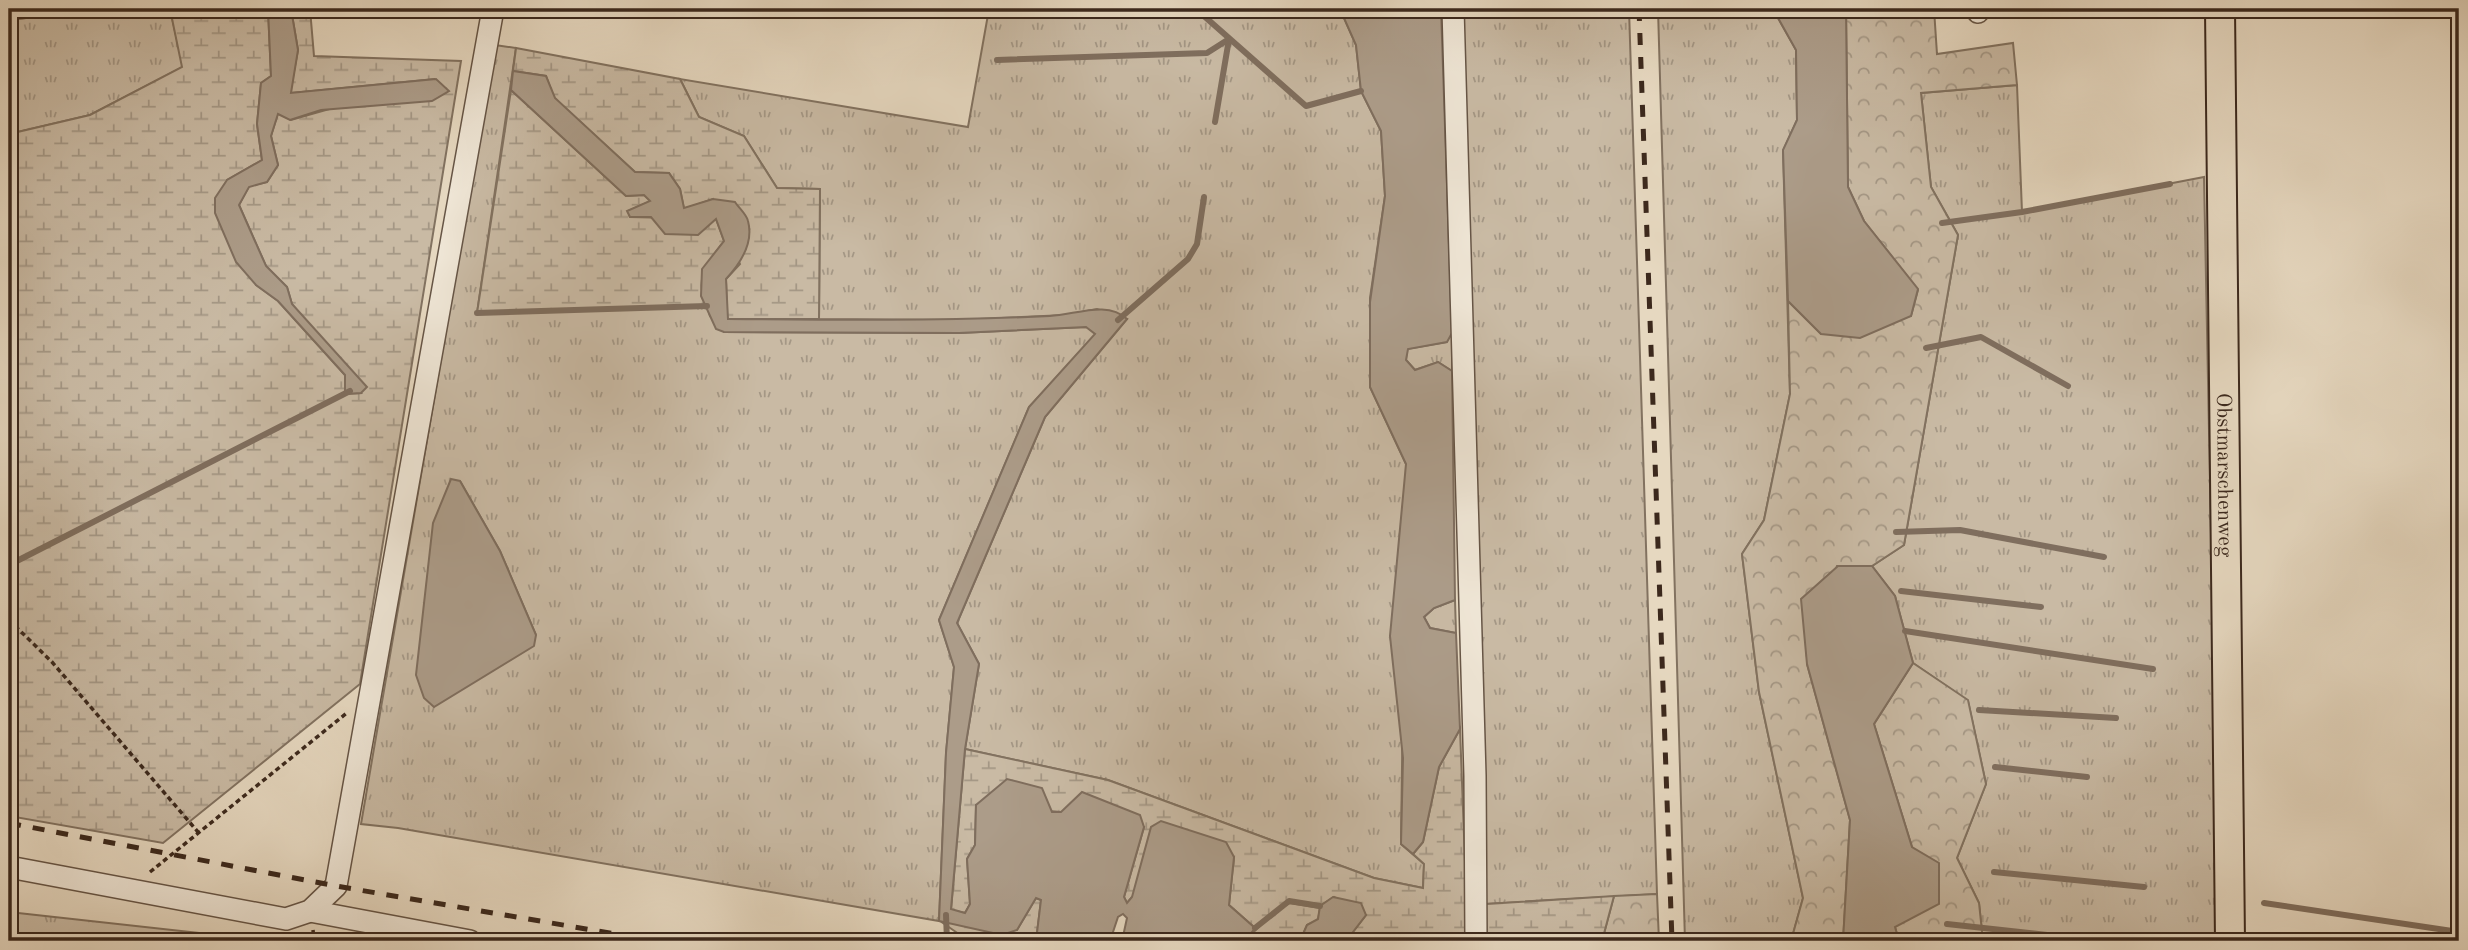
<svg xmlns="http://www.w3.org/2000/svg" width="2468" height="950" viewBox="0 0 2468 950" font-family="'Old Standard TT',serif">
<defs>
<pattern id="grass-tufts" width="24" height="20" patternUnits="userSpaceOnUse" patternTransform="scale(1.75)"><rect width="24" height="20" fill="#c9baa4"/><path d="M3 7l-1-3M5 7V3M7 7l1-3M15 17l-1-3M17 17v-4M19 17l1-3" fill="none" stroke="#a49785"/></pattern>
<pattern id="forest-crowns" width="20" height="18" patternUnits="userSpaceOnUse" patternTransform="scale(1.75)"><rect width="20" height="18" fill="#c9baa4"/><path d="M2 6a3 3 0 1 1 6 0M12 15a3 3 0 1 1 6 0" fill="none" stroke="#a49785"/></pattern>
<pattern id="wetland-marsh" width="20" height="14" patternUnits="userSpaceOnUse" patternTransform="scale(1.75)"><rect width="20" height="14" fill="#c9baa4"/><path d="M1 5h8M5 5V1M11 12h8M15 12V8" fill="none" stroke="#a49785"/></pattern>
</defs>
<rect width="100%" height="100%" fill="#e6d8c0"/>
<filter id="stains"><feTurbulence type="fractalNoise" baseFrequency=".00286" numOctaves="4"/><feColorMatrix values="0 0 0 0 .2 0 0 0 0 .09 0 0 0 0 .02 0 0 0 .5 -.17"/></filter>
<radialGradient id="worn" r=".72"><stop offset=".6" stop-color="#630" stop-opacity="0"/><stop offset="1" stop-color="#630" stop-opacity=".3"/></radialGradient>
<g fill="url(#grass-tufts)" stroke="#827260" stroke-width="2" fill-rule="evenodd">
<path d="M99,9H170L183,67L90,115L9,134V20Z"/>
<path d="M989,9H1340L1356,45L1361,91L1381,131L1385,196L1370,298V387L1406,464L1401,844L1424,864L1423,888L1374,878L1108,780L965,749L979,664L957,623L1045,417L1127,319L1097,309L1066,315L957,320L819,319L820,189L777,188L744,136L699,117L680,79L968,127Z"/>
<path d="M1460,9H1629L1657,894L1486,904Z"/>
<path d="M1658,9H1773L1796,50L1797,120L1783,151L1790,394L1764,520L1742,554L1759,692L1803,898L1791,941H1685Z"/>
<path d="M495,45L516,48L477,313L707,306L710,316L724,332L959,333L1087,327L1096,334L1029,407L939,620L954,667L946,753L939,921L398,828L361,824ZM460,481L500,551L536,635Z"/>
<path d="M2017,85L2022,212L2204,177L2219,941H1983L1979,903L1957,858L1986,784L1968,701L1913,663L1895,596L1872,566L1904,545L1958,235L1931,187L1921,93Z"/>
<path d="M1452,333V371L1438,362L1415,370L1406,360L1407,349L1446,342Z"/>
<path d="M1455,600L1456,633L1430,628L1424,617L1434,608Z"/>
<path d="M9,912L271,941H9Z"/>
</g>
<g fill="url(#forest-crowns)" stroke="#827260" stroke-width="2">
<path d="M1846,9H1934L1937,54L2013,43L2017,85L1921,93L1931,187L1958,235L1904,545L1872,566H1837L1807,664L1850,820L1843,941H1791L1803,898L1759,692L1742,554L1764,520L1790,394L1788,301L1821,334L1911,316L1918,290L1864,221L1848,187Z"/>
<path d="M1913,663L1968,700L1986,784L1957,858L1979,903L1983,941H1899L1895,927L1912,847L1874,724Z"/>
<path d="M1657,894L1659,941H1602L1614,896Z"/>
</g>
<g fill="url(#wetland-marsh)" stroke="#827260" stroke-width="2">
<path d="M170,9H268L271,76L261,83L257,124L262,160L227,180L256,285L278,301L345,375V394L361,393L292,304L287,287L266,266L239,205L249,186L267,182L278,165L271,136L278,113L291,120L435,79L290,93L298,50L291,9H310L314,56L461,61L360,684L163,843L9,816V134L90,115L182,67Z"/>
<path d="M516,48L680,79L699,117L744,136L777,188L820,189L819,319H727L726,279L740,264L713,199L684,209L680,189L669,173L635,172L554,98L546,76L513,71Z"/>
<path d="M511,90L626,196L644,195L651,201L628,211L630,217L716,219L724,241C708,262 693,279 707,306L477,313Z"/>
<path d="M1460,729L1468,941H1346L1366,915L1334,897L1320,906L1289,901L1255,928L1229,905L1234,857L1132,897L1127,903L1124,897L1144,827L1061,812L976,805L975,845L967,859L970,904L965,913L951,910L965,749L1108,780L1374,878L1423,888L1424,864L1413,854L1423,842L1439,767Z"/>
<path d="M1614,896L1602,941H1486V904Z"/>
<path d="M1036,898L1041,900L1036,941H969L940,921L1017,930Z"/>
<path d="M1290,903L1320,908L1318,920L1307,925L1300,941H1245L1271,914Z"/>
</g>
<g fill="#ac9c89" stroke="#7f6e5e" stroke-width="2">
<path d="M9,9H99L9,20Z"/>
<path d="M268,9H291L298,50L291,93L436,79L449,91L432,101L321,110L290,120L278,114L271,136L278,165L267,182L249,187L239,205L266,266L287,287L292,304L367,387L361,393L345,394V375L278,301L256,285L236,262L215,213V198L227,180L262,160L257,124L261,83L271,76Z"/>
<path d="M1340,9H1354L1357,13L1364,9H1441L1452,333L1447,342L1408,349L1406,360L1415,370L1438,362L1452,371L1455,600L1434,608L1424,617L1430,628L1456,633L1460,729L1439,767L1423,842L1413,854L1401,844L1403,758L1390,636L1406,464L1370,387V302L1385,196L1381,131L1361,91L1356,45Z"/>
<path d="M1773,9H1846L1848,187L1864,221L1918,289L1911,316L1860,338L1821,334L1788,301L1783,150L1797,120L1796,50Z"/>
<path d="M513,71L546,76L555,98L635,172L669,173L680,189L684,208L713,199L735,202C738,207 747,215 748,221C754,243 739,265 726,279L728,319C835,320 943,321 1050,316C1075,315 1107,300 1127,319L1045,417L957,623L979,664L965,749L951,909L965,913L970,904L967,859L975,845L976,805L1007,779L1042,788L1052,812H1061L1082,792L1140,815L1144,827L1124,897L1127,903L1132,897L1151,827L1161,821L1226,842L1234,857L1229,905L1255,928L1245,941H1122L1127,918L1123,914L1118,917L1110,941H1036L1041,900L1036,898L1017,930L1002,935L939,921L946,753L954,667L939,620L1029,407L1095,334L1086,327L959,333L724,332L716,329L701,296L702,269L724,241L716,219L698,235L665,234L651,217H630L627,211L650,201L644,195L626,196L511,90Z"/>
<path d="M451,479L460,481L500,551L536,635L534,646L434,707L424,698L416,675L433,523Z"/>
<path d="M1838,566H1872L1895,596L1913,663L1874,724L1912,847L1939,863V904L1895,927L1899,941H1843L1850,820L1807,664L1801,599Z"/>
<path d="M1333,897L1361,903L1366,915L1346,941H1300L1307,925L1318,919L1320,906Z"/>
</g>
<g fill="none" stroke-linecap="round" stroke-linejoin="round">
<g stroke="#7f6e5e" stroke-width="6">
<path d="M1196,9L1306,106L1361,91"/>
<path d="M997,60L1207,53L1229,39L1215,122"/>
<path d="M1942,223L2022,212L2170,184"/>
<path d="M477,313L707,306"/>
<path d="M1118,320L1188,259L1197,244L1204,197"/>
<path d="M1926,348L1981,337L2068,386"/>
<path d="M1896,532L1960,530L2104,557"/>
<path d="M9,565L350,391"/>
<path d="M1901,591L2041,607"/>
<path d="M1905,631L2153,669"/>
<path d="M1979,710L2116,718"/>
<path d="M1995,767L2087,777"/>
<path d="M1994,872L2144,887"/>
<path d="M2264,903L2459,932"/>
<path d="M946,915L947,941"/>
<path d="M1947,924L2056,936"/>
<path d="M1255,928L1289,901L1320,906"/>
</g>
<g stroke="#665546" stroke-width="24">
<g id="minor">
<path d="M1453,9L1475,776L1476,941"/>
<path d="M1976,9L1978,12"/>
<path d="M9,867L286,919L310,911L336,886L493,9"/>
<path d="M310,911L470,941"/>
</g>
</g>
<g stroke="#3c291d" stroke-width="32">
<g id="major">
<path id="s1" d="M2220,9L2230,941"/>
</g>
</g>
<g stroke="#3c291d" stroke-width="3.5" stroke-dasharray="5 3.5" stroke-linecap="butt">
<path d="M9,620L52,662L198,832"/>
<path d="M150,872L348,712"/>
<path d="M313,930L314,941"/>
</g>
<use href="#minor" stroke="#efe6d6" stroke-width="21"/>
<use href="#major" stroke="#e6d8c0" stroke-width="28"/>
<g stroke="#3c291d" stroke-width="5" stroke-dasharray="12 12" stroke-linecap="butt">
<path d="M1639,9L1672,941"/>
<path d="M9,826L19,825L336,886L656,941"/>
</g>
</g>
<g text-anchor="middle" stroke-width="6" stroke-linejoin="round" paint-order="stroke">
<g font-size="21" fill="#3c291d" stroke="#efe6d6">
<text dy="7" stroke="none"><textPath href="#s1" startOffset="466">Obstmarschenweg</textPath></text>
</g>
</g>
<rect width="2468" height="950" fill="none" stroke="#e6d8c0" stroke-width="35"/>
<rect x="10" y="10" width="2447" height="929" fill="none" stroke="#3c291d" stroke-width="3.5"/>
<rect x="18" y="18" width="2433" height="915" fill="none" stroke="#3c291d" stroke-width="2"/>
<rect width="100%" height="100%" filter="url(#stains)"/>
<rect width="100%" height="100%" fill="url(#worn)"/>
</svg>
